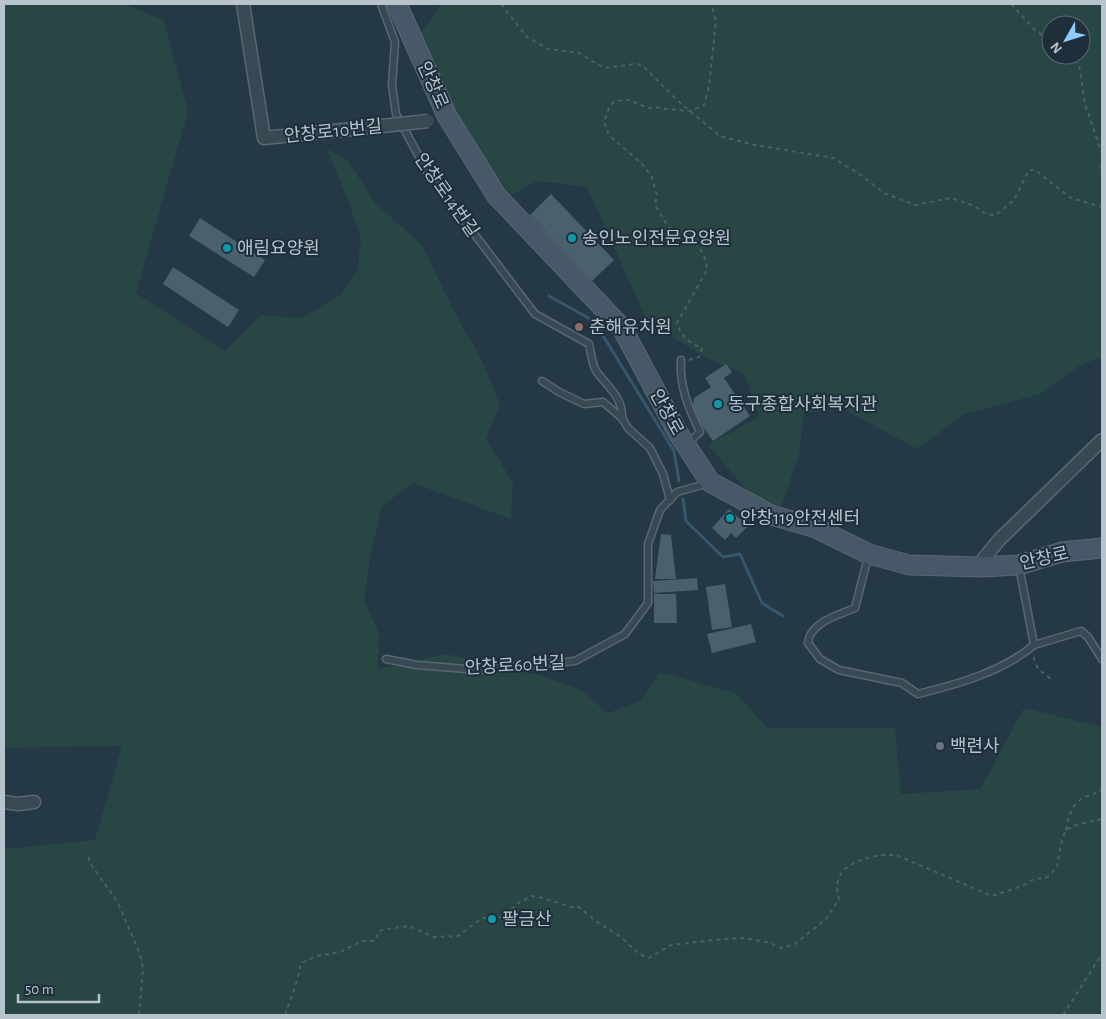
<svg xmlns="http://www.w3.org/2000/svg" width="1106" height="1019" viewBox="0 0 1106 1019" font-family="'Alegreya Sans','Noto Sans KR',sans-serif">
<rect width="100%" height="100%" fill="#253845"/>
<g fill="#274644" fill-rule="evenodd">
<path d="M4,4H123L164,20L188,112L136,293L225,351L261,315L302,318L340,295L357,271L361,239L349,203L327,149L348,161L376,204L422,245L457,317L481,358L500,405L486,438L513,483L511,519L413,483L382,506L371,552L364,600L379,634L378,669L446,654L547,677L582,691L608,713L641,701L659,672L736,693L767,728H895L901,794L980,789L1024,708L1102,727V1015H4V849L95,840L122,746L4,748Z"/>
<path d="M442,4H1102V357L1082,364L1040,394L965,414L917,449L841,408L804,413L799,454L780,511L755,500L708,445L759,417L745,374L708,359L647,321L587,187L537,181L511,195L462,133L421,32ZM1051,25H1081V55H1051Z"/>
</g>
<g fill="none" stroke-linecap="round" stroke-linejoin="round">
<g stroke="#37576d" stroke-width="3">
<path d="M549,296L594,321L674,451L679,481"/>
<path d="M683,499L686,521L723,557L740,554L762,603L783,616"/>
</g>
</g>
<g fill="#4b606d">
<path d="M551,194L614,260L592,281L530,215Z"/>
<path d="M200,218L265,260L254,277L189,236Z"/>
<path d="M173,267L239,310L228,327L163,284Z"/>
<path d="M726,364L732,372L724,378L750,416L713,441L692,411L694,398L711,387L705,378Z"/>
<path d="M729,509L748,526L736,538L731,533L725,540L712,528Z"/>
<path d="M661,534L671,535L676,579H655Z"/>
<path d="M697,578L698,590L654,593L653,581Z"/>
<path d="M725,584L732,627L712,630L706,587Z"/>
<path d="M654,594H676L677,623H654Z"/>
<path d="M751,624L756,642L712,653L707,634Z"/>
</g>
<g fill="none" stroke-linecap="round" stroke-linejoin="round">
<g stroke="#586772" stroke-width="9">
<g id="lane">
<path d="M381,4L395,42L392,85L396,114L428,173L535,314L589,344C591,352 592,364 596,371C607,386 623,397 622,418"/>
<path d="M681,360C679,386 689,409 700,432L687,444"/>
<path d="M542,381L559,392L584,404L603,402L622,418L628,428L650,448L663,474L670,500"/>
<path d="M868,557L855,608C839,615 810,622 808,643L820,659L839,670L902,683L918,694C958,684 1002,672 1034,645"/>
<path d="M1019,566L1034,645L1081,631L1088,637L1102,659"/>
<path d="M386,659L417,665L479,670L575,661L625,634L648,603V544L660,510L677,492L709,483"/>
</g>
</g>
<g stroke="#586772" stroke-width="15">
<g id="street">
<path d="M243,4L264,138L373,127"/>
<path d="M977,567L999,540L1102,440"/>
<path d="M4,802L18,804L34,802"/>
</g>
</g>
<g stroke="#586772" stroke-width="21">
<path id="secondary" d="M397,4L447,116L496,195L622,328L678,433L710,482L771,515L816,528L869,554L909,565L982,567L1019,565L1062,552L1102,548"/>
</g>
<g stroke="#476362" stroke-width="2" stroke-dasharray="4 4" stroke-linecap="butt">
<path d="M501,4L527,37L548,49L579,53L604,68L636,64L642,65L678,101L720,136L750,144L833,158L858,173L884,193L915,205L951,198L975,206L982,212L992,215L997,214L1014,200L1029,170H1035L1071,198L1102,207"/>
<path d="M1011,4L1034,29L1051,42"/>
<path d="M1068,55L1079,65L1085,104L1102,154"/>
<path d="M1102,156L1101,170L1102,178"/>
<path d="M689,360L699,357L702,348C689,343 681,336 677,323L707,270C707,255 695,238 681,231C678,230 673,229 669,228L655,205L657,196L652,177L643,165L609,135L604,122L610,105L615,101L629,100L648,108L655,107L666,109L690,111L704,105L709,86L716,20L711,4"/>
<path d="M1034,657C1034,667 1043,673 1051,679"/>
<path d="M1066,830C1069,815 1072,802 1087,796C1093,794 1097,793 1102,789"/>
<path d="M88,857L92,866L118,903L140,954L143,968L139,1015"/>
<path d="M285,1015L297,981L301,963L317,956L340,952L362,941H375L379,931L392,928L409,926L434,937L458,936L482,918L504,917L518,903L532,896L543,898L571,907H579L597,922L621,937L639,954L649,958L671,945L724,939L745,938L770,943L781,948L795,944L826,919L839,899C839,895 836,888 837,884C841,860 876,854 896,855L992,896L1022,886L1032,880L1048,877L1057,867L1062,839L1066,830L1076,825L1102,819"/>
<path d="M1063,1015L1102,954"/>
</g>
<use href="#lane" stroke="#394954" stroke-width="6"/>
<use href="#street" stroke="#394954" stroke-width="12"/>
<use href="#secondary" stroke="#475968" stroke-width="19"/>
<g stroke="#586772" stroke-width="15" stroke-linecap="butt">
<path id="street-bridge" d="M373,127L428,121"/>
</g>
<use href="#street-bridge" stroke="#394954" stroke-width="12"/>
</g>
<g fill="#0f9aa8" stroke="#1e2e3a" stroke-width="2">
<circle cx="572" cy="238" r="5"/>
<circle cx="227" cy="248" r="5"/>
<circle cx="718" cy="404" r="5"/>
<circle cx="730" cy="518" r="5"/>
<circle cx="492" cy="919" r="5"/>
</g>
<circle fill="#8d6e63" stroke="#1e2e3a" stroke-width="2" cx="579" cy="327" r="5"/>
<circle fill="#6b7280" stroke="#1e2e3a" stroke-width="2" cx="940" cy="746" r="5"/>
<g text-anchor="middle" stroke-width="4" stroke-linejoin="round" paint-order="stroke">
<g font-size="18" fill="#b7c4ce" stroke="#1e2e3a">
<text transform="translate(433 85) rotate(66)" y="6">안창로</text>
<text transform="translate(333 131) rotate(-6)" y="6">안창로10번길</text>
<text transform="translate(447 195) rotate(55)" y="6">안창로14번길</text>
<text transform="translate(667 412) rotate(61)" y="6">안창로</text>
<text transform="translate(1044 558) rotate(-13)" y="6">안창로</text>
<text transform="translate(515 665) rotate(-3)" y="6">안창로60번길</text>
</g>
<g font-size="18" fill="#b7c4ce" stroke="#1e2e3a" text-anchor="start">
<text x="582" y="244">송인노인전문요양원</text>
<text x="237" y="254">애림요양원</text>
<text x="589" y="333">춘해유치원</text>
<text x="728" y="410">동구종합사회복지관</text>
<text x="740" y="524">안창119안전센터</text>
<text x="950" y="752">백련사</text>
<text x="502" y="925">팔금산</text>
</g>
</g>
<rect width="1106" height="1019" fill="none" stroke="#b7c4ce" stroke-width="10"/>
<g transform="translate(1066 40) rotate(231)"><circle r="24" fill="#1e2e3a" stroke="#5b6a75"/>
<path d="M0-4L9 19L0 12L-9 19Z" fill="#8bcbff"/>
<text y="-8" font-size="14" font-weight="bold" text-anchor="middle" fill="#b7c4ce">N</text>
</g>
<path d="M18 994v8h81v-8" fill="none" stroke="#b7c4ce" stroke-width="2.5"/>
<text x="25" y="994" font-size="15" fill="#b7c4ce" stroke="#1e2e3a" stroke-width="4" paint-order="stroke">50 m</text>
</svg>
